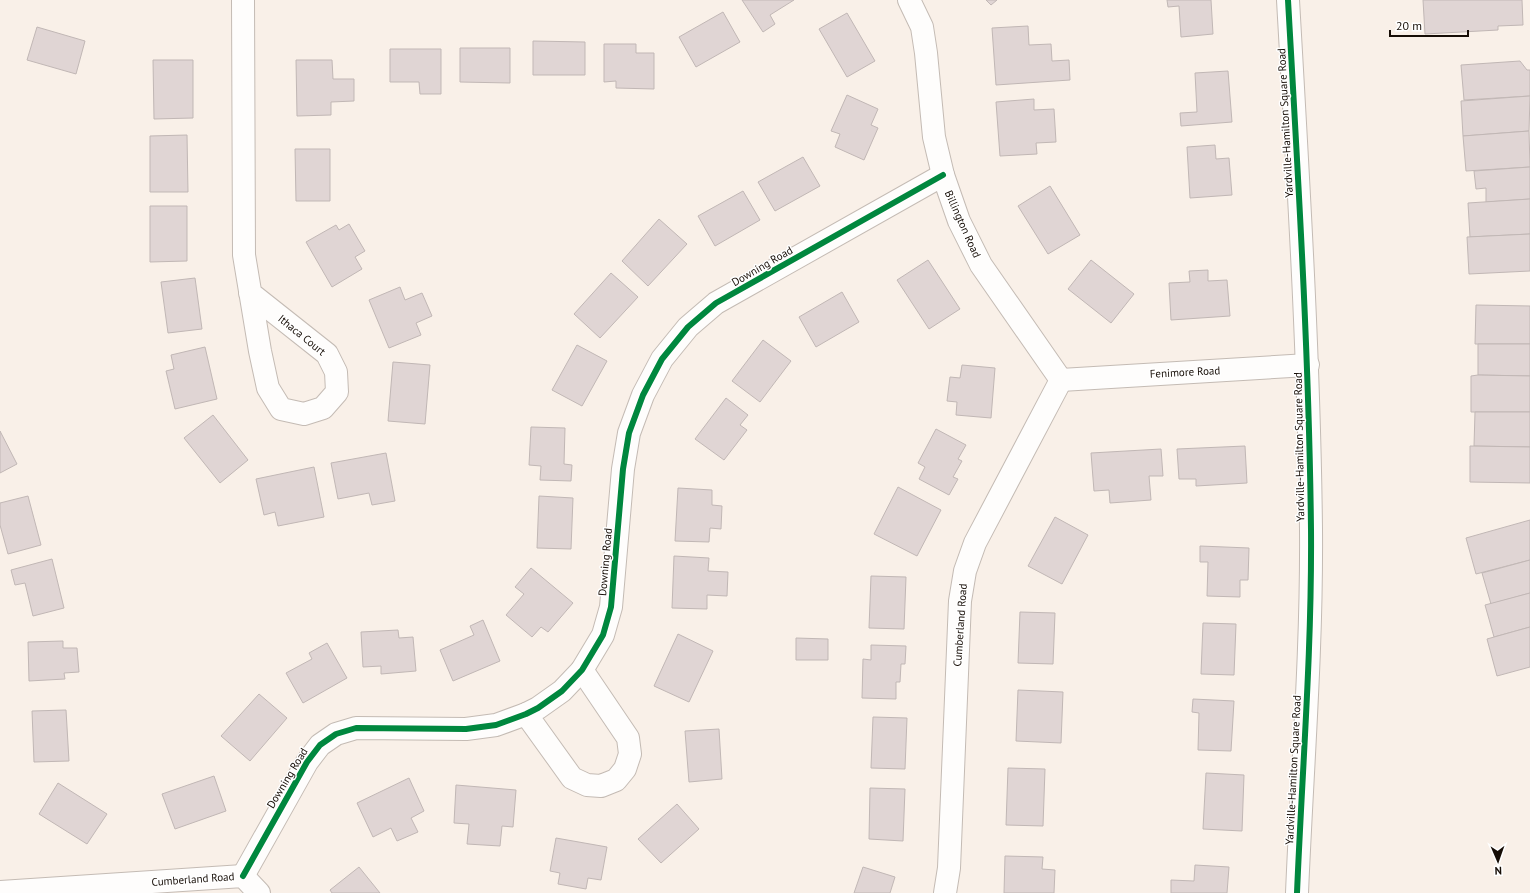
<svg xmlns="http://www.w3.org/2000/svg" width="1530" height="893" viewBox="0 0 1530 893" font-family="'PT Sans',sans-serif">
<rect width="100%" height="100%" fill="#f9f0e8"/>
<g fill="#e0d5d4" stroke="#c1b7b5">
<path d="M742,0H794L770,15L775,24L763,32Z"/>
<path d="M986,0H997L991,5Z"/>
<path d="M1167,0H1211L1213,34L1181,37L1179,6L1168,7Z"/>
<path d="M1423,0H1522L1523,25L1498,26V30L1425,34Z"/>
<path d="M723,12L740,42L696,67L679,37Z"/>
<path d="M847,13L875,61L847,77L819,29Z"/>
<path d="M1028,26L1029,45L1051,44L1052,61L1069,60L1070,80L996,85L992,28Z"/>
<path d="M37,27L85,41L76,74L27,60Z"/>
<path d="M533,41L585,42V75H533Z"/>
<path d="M604,44H636V53H654V89L616,88V81L604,82Z"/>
<path d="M460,48H510V83L460,82Z"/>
<path d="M390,49H441V94H420L419,82H390Z"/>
<path d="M153,60H193V118L154,119Z"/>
<path d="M296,60H332L333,79H354V101L331,102V115L297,116Z"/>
<path d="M1520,61L1527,70H1530V96L1464,100L1461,65Z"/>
<path d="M1228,71L1232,122L1181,126L1180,113L1197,112L1195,73Z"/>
<path d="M847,95L878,109L871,125L878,128L864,160L835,147L840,134L831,131Z"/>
<path d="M1530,96L1529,131L1463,136L1461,101Z"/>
<path d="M1034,99V110L1054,109L1056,142L1036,143L1037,154L1000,156L996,102Z"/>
<path d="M1529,131L1530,167L1466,171L1463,136Z"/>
<path d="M187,135L188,192H150V136Z"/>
<path d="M1215,145L1216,159L1229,158L1232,195L1190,198L1187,147Z"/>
<path d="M295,149H330V201H296Z"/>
<path d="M803,157L820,186L775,211L758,182Z"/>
<path d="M1530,167V199L1486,202V188L1476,189L1474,171Z"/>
<path d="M1050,186L1080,235L1048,254L1018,206Z"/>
<path d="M743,191L760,220L715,246L698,216Z"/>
<path d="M1530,199V234L1470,237L1468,203Z"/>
<path d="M150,206H187V261L150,262Z"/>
<path d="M659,219L687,244L648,286L622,261Z"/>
<path d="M349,224L365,251L355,257L362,269L332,287L306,242L336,225L339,230Z"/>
<path d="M1530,234V271L1469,274L1467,237Z"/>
<path d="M928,260L960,309L929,329L897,280Z"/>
<path d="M1091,260L1134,294L1111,323L1068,289Z"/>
<path d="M1208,270V281L1227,280L1230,316L1171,320L1169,283L1190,282L1189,271Z"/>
<path d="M611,273L638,297L600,338L574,314Z"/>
<path d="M195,278L202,329L168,333L161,282Z"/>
<path d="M400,287L405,300L422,293L432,316L416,323L421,335L389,348L369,300Z"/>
<path d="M842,292L859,322L816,347L799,317Z"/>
<path d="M1476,305L1530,306V344H1475Z"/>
<path d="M763,340L791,361L760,402L732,381Z"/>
<path d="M1478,344H1530V376L1478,375Z"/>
<path d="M577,345L607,361L582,406L552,390Z"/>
<path d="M205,347L217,399L175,409L166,371L174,369L171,355Z"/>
<path d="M393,362L430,365L425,424L388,421Z"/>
<path d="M962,365L995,368L991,418L956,415L957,402L947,401L950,377L960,378Z"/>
<path d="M1478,375L1530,376V412H1471V376Z"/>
<path d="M726,398L748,415L740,425L747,430L724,460L695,439Z"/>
<path d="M1475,412H1530V447L1474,446Z"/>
<path d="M213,415L248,460L220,483L184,438Z"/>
<path d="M531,427L565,428L564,464L572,465L571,481L540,480L541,466L529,465Z"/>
<path d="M936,429L966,445L958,459L962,461L953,477L958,479L949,495L919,479L925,467L918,463Z"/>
<path d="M0,431L17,464L0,473Z"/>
<path d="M1245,446L1247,483L1196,486V479H1179L1177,449Z"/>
<path d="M1470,446L1530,447V483L1470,482Z"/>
<path d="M1161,449L1163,476H1149L1151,500L1110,503L1109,490L1094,491L1091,453Z"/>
<path d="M386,453L395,501L372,505L369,493L338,499L331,463Z"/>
<path d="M314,467L324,517L278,526L275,512L264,515L256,479Z"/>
<path d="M898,487L941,510L917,556L874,534Z"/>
<path d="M678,488L712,490V505L722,506L721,529L710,528L709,542L675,541Z"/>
<path d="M28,496L41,545L8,554L0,525V503Z"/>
<path d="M539,496L573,498L571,549L537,548Z"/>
<path d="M1055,517L1088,535L1062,584L1028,566Z"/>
<path d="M1530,520V560L1476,574L1466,538Z"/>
<path d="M1200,546L1249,548L1248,580H1240V597L1207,596L1208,562H1200Z"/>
<path d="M674,556L709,558L708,571L728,572L727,596L707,595V609L672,608Z"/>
<path d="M52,559L64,608L33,616L25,583L15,585L11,570Z"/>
<path d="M1530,560V593L1491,604L1482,573Z"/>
<path d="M531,568L573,603L548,632L541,627L532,637L506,615L524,594L515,587Z"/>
<path d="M871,576L906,577L904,629L869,628Z"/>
<path d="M1530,593V627L1494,637L1485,605Z"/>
<path d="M1020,612L1055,613L1053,664L1018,663Z"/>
<path d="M483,620L500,661L453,681L440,650L474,635L470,626Z"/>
<path d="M1203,623L1236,624L1234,675L1201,674Z"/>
<path d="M1530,627V667L1497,676L1487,639Z"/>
<path d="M398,630L399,638L413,637L416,671L381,674V666L363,667L361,632Z"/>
<path d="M678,634L713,651L689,702L654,686Z"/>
<path d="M796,638L828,639V660H796Z"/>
<path d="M63,641V648H77L79,672L64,673L65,679L29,681L28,642Z"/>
<path d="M327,643L347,678L303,703L286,673L312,659L309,653Z"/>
<path d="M871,645L906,646L905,664H901L900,682H896V699L862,698L863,659L871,660Z"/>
<path d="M1018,690L1063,692L1061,743L1016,741Z"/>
<path d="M259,694L287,718L250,761L221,736Z"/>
<path d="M1193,699L1234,701L1231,751L1198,750L1199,713L1192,712Z"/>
<path d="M66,710L69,761L34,762L32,711Z"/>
<path d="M873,717L907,718L905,769L871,768Z"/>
<path d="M719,729L722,779L689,782L685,731Z"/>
<path d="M1008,768L1045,769L1043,826L1006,825Z"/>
<path d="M1206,773L1244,775L1242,831L1203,829Z"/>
<path d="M214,776L226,811L175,829L162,794Z"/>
<path d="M409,778L424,811L411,818L418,832L397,841L391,828L373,837L357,803Z"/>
<path d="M58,783L107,814L87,844L39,814Z"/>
<path d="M456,785L516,790L513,827L502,826L500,846L467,844L469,824L454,823Z"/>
<path d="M870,788L905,789L903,841L869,839Z"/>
<path d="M677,804L699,829L661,863L638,839Z"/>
<path d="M556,838L607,847L601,880L588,878L586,889L558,884L560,873L550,871Z"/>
<path d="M1005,856L1043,857L1042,869L1055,870L1054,893H1004Z"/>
<path d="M1195,865L1229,867L1227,893H1171V880L1194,881Z"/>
<path d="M359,867L380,893H332L330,890Z"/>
<path d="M863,867L895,877L890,893H854Z"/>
</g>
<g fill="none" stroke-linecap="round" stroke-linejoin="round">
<g stroke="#c4bbb4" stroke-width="24">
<g id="street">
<path d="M243,0L244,255L260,351L268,388L281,409L304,414L323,408L337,392L336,372L327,354L250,293"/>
<path d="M909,0L922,27L926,53L934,137L943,175L959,221L981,265L1061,380"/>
<path d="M1061,380L1308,365"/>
<path d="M526,714L572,778L587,785L601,786L616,780L625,769L630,754L628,738L582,670"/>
<path d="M243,876L307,762L320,745L336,734L356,728L466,729L496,725L526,714L538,708L562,691L582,670L603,635L611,607L623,469L629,433L643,395L662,359L688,327L716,303L943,175"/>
<path d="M0,892L243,876L259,893"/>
<path d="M945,893L949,868L960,601L965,571L975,543L1061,380"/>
</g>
</g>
<g stroke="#c4bbb4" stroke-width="24">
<path id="secondary" d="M1288,0C1298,176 1309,353 1311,529C1312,651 1302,772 1297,893"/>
</g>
<use href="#street" stroke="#fefdfc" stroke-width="22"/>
<use href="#secondary" stroke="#fefdfc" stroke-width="22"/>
<g stroke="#fff" stroke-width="8">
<g id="cycleway">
<path d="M1288,0C1298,176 1309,353 1311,529C1312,651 1302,772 1297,893"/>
<path d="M243,876L307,762L320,745L336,734L356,728L466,729L496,725L526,714L538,708L562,691L582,670L603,635L611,607L623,469L629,433L643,395L662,359L688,327L716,303L943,175"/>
</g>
</g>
<use href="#cycleway" stroke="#00873e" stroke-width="6"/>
</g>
<g text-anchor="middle" stroke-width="3" stroke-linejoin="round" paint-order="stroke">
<g font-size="11" fill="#160d06" stroke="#fff">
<text transform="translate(1285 123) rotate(-93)" y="4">Yardville-Hamilton Square Road</text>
<text transform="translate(963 224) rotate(66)" y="4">Billington Road</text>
<text transform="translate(762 266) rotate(-30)" y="4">Downing Road</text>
<text transform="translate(302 335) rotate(39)" y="4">Ithaca Court</text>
<text transform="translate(1185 372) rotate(-3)" y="4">Fenimore Road</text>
<text transform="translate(1299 447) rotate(-91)" y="4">Yardville-Hamilton Square Road</text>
<text transform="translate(605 562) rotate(-85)" y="4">Downing Road</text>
<text transform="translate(960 625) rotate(-86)" y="4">Cumberland Road</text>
<text transform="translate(1293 770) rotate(-87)" y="4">Yardville-Hamilton Square Road</text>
<text transform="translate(287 778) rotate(-59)" y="4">Downing Road</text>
<text transform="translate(193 879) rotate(-4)" y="4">Cumberland Road</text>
</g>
</g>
<g transform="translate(1498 861) rotate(178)" stroke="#ffffff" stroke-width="3" paint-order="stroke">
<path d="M0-3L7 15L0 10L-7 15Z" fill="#160d06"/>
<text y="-6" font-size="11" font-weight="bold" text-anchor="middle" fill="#160d06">N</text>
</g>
<path d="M1390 30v6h78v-6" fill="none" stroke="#160d06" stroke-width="2"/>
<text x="1396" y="30" font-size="12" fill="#160d06" stroke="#ffffff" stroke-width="3" paint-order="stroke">20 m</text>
</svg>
